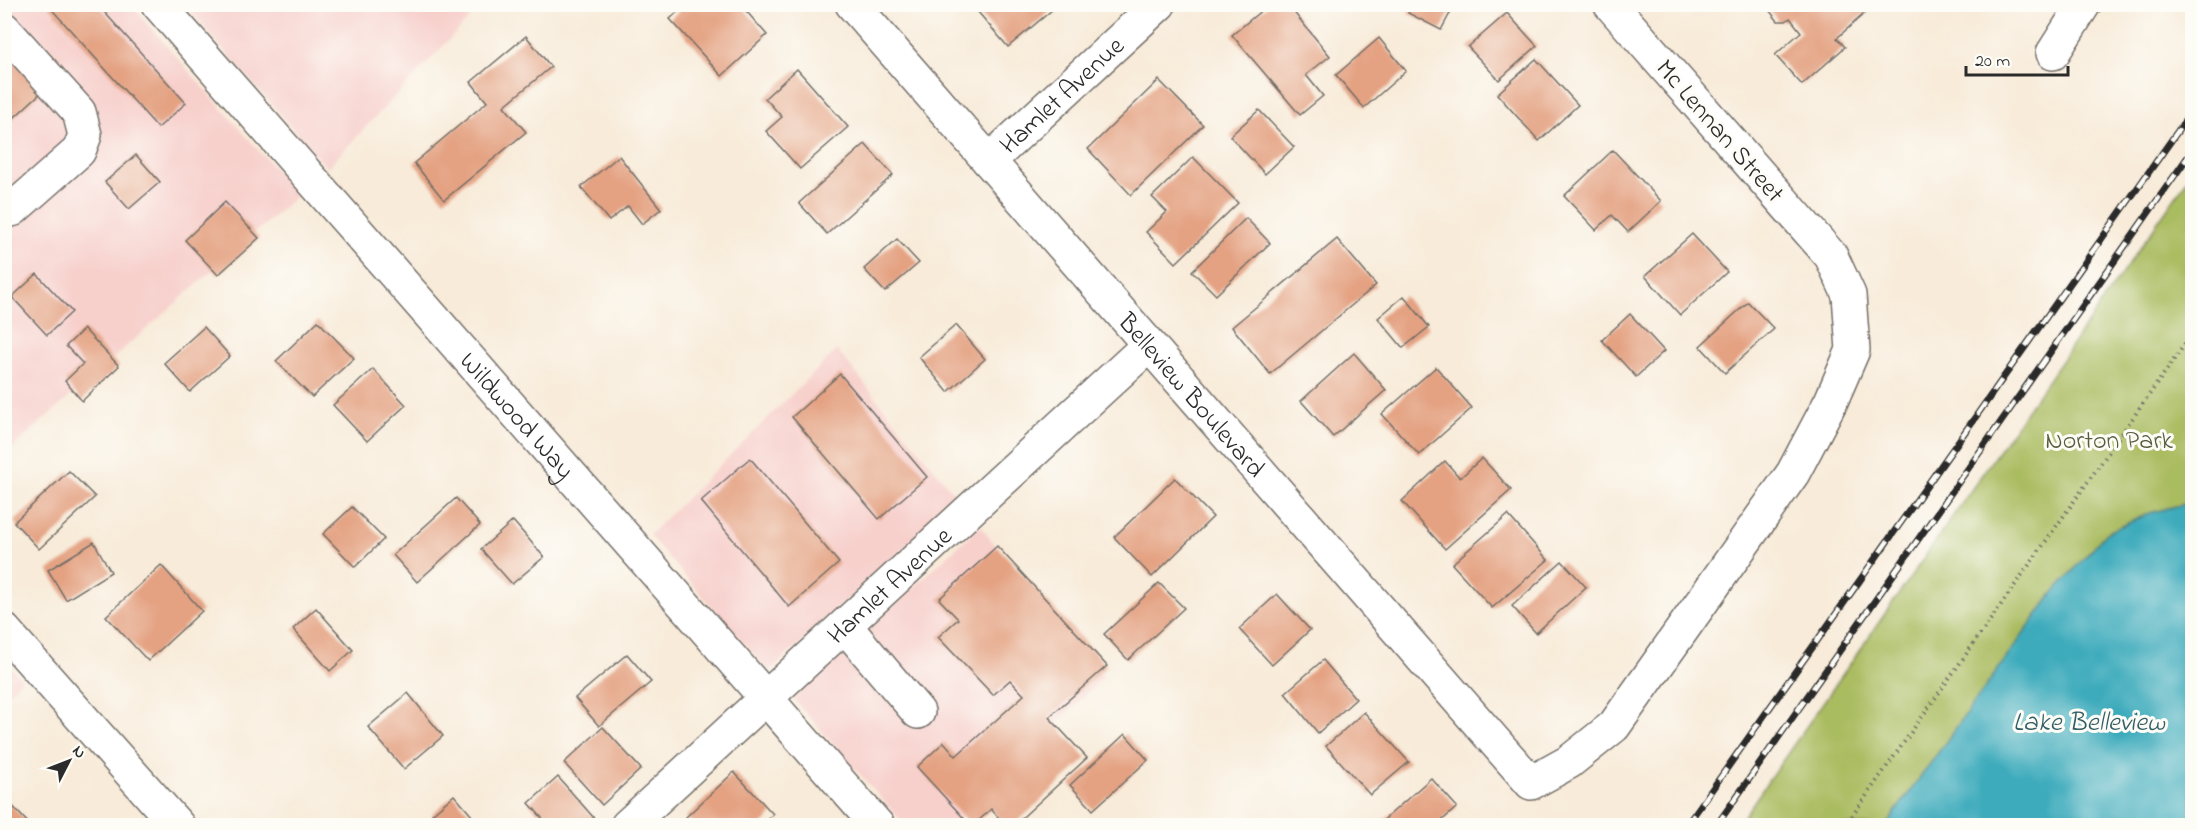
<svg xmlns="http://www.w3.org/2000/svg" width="2197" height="830" viewBox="0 0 2197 830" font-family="'Indie Flower',sans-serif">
<rect width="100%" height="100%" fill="#fdfcf7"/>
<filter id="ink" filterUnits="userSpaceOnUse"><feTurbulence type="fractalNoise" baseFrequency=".0167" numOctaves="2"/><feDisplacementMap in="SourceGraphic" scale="12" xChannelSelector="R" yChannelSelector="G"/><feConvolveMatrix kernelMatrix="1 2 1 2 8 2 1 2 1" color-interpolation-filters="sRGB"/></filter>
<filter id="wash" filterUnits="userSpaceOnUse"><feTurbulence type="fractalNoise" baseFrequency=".008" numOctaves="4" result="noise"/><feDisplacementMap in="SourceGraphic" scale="24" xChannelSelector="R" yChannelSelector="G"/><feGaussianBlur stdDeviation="1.35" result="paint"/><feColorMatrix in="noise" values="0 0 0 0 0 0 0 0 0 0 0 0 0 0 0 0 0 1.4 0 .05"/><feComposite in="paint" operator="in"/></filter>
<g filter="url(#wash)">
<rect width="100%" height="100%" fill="#f8ebd9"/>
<g fill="#f7d0cc">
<path d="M5,5H131L298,195L5,454Z"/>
<path d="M184,5H482L327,168Z"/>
<path d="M837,350L958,498L769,672L649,535Z"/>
<path d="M980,526L1103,677L953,825H905L793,699Z"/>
<path d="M4,660L22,679L5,696H4Z"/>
</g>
<path fill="#aabc60" stroke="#6a7446" stroke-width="1.5" d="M2192,173V502L2150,513L2106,533L2051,596L1886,825L1737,826Z"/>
<path fill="#3dabbc" stroke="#346b74" stroke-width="1.5" d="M2192,502V825H1886L2051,596L2106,533L2150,513Z"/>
<g id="blocks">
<g fill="#e4a282">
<path d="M47,4H97L186,103L158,128Z"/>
<path d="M686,4H740L767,35L722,76L670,19Z"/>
<path d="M987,4H1059L1008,47L978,12Z"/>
<path d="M1269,4H1287L1330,56L1306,75L1323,96L1300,115L1232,35Z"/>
<path d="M1413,4H1455L1441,30L1408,13Z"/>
<path d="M1764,4H1875L1837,38L1845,47L1802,85L1775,55L1801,32L1790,18L1786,21H1778Z"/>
<path d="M1507,13L1537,46L1499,80L1468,47Z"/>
<path d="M526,36L551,67L504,106L526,132L444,200L414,163L487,102L471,82Z"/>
<path d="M1379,38L1406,71L1364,108L1336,75Z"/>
<path d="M5,44L45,89L5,126Z"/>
<path d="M1536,59L1578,105L1539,141L1497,94Z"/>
<path d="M797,69L848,127L800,169L766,131L782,117L765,98Z"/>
<path d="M1159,80L1203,125L1131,195L1088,149Z"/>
<path d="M1259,110L1294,147L1265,174L1230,136Z"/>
<path d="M865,144L893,175L827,234L799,203Z"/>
<path d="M1613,150L1661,201L1628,232L1612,215L1596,230L1564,196Z"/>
<path d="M136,155L160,182L129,209L105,182Z"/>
<path d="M619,156L661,209L642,224L628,206L609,221L581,187Z"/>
<path d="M1193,157L1238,203L1176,263L1146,232L1167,212L1152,197Z"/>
<path d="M225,202L259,238L218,275L185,240Z"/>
<path d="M1246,218L1270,243L1216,295L1192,271Z"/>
<path d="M1692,234L1727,272L1680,315L1645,276Z"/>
<path d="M897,239L919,263L885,292L864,269Z"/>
<path d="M1337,239L1376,285L1270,374L1232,327Z"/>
<path d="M37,274L72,312L47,335L12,297Z"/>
<path d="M1404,296L1429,327L1403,348L1378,318Z"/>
<path d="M1748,302L1774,329L1725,373L1700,346Z"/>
<path d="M1630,314L1664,351L1636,377L1602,340Z"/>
<path d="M318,321L354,358L312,397L276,361Z"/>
<path d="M956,325L985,359L948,392L919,357Z"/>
<path d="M204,327L230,356L190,392L164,363Z"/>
<path d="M84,329L119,366L82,401L65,381L83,364L66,346Z"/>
<path d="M1354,353L1386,390L1333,437L1301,401Z"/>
<path d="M1436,367L1472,408L1419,455L1382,414Z"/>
<path d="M373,369L406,405L367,441L333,405Z"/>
<path d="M840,374L927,477L879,519L792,417Z"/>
<path d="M750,458L839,563L789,607L701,501Z"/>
<path d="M1482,458L1511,490L1445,549L1402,501L1445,461L1460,478Z"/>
<path d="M69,471L95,497L39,549L14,522Z"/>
<path d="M1175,478L1213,517L1152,577L1114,537Z"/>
<path d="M456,498L480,525L417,582L393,555Z"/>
<path d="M352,507L384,539L355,567L323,534Z"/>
<path d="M1508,515L1548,560L1492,608L1452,564Z"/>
<path d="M513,521L544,557L512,584L481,549Z"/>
<path d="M94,542L111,572L66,600L48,570Z"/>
<path d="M997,546L1107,666L1049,717L1087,758L1013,826H1006L991,809L973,826H971L917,767L944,742L956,756L1024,695L1010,680L993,695L938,637L958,619L939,599Z"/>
<path d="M1562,561L1586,587L1536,633L1512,606Z"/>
<path d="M161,565L202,611L148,661L106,616Z"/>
<path d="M1159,583L1184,608L1128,660L1104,634Z"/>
<path d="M1277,594L1310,630L1272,665L1239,629Z"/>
<path d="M316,608L353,650L330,671L293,629Z"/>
<path d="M627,654L651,682L599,726L575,698Z"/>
<path d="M1323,660L1356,699L1318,733L1285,693Z"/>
<path d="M408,693L443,736L404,769L368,727Z"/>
<path d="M1364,712L1409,762L1370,795L1326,746Z"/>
<path d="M603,727L641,769L602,805L564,763Z"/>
<path d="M1125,734L1148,760L1093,810L1070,785Z"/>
<path d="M734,772L773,814L761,826H694L686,817Z"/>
<path d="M558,777L594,818L586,826H549L529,803Z"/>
<path d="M1431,778L1457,807L1436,826H1377Z"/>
<path d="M454,795L478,823L475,826H442L432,814Z"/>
<path d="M4,797L31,826H4Z"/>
</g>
</g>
</g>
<g filter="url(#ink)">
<use href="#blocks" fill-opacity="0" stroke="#736e68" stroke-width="1.5"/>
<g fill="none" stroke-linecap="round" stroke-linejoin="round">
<g stroke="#736e68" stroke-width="36">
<g id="minor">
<path id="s1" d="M158,4L878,826"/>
<path id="s2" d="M852,4L1531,783L1569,762L1614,726L1793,473L1831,401L1853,350L1849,295L1831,256L1610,4"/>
<path d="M4,29L79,112L85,135L79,151L12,210L4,211"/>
<path d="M2053,53L2084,4"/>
<path id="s3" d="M989,161L1159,4"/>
<path d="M845,626L918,712"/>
<path d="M4,630L178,826"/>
<path id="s4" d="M627,826L1149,345"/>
</g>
</g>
<path stroke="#736e68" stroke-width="4" stroke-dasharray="1.5 4.5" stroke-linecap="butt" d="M1845,826L2192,334"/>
<use href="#minor" stroke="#fff" stroke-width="33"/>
<g stroke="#2b2b2b" stroke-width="7">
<g id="rail">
<path d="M1686,826L2192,111"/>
<path d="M1716,826L2192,151"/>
</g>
</g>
<use href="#rail" stroke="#fdfcf7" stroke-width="4.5" stroke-dasharray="14" stroke-linecap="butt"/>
</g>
</g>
<g text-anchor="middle" stroke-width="6" stroke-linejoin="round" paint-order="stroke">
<g font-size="26" fill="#2b2b2b" stroke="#fdfcf7">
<text dy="9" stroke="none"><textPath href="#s3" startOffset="98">Hamlet Avenue</textPath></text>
<text transform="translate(1721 130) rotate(49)" y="9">Mc Lennan Street</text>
<text dy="9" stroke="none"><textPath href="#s2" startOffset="518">Belleview Boulevard</textPath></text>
<text dy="9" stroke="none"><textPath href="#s1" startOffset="546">Wildwood Way</textPath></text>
<text dy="9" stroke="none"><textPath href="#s4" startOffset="356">Hamlet Avenue</textPath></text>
</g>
<g font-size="26" fill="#575e3e" stroke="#fdfcf7">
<text x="2109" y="448">Norton Park</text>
</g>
<g font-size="27" font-style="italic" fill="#325e65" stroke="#fdfcf7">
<text x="2089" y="730">Lake Belleview</text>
</g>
</g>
<rect width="2197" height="830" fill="none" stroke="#fdfcf7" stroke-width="24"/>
<g transform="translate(69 761) rotate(48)" stroke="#fdfcf7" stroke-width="4.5" paint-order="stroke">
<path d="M0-4.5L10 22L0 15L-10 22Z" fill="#2b2b2b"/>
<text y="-9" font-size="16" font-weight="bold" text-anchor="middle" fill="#2b2b2b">N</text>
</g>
<path d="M1966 66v9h102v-9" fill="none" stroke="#2b2b2b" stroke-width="3"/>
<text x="1975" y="66" font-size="18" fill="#2b2b2b" stroke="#fdfcf7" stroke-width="4.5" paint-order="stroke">20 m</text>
</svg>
